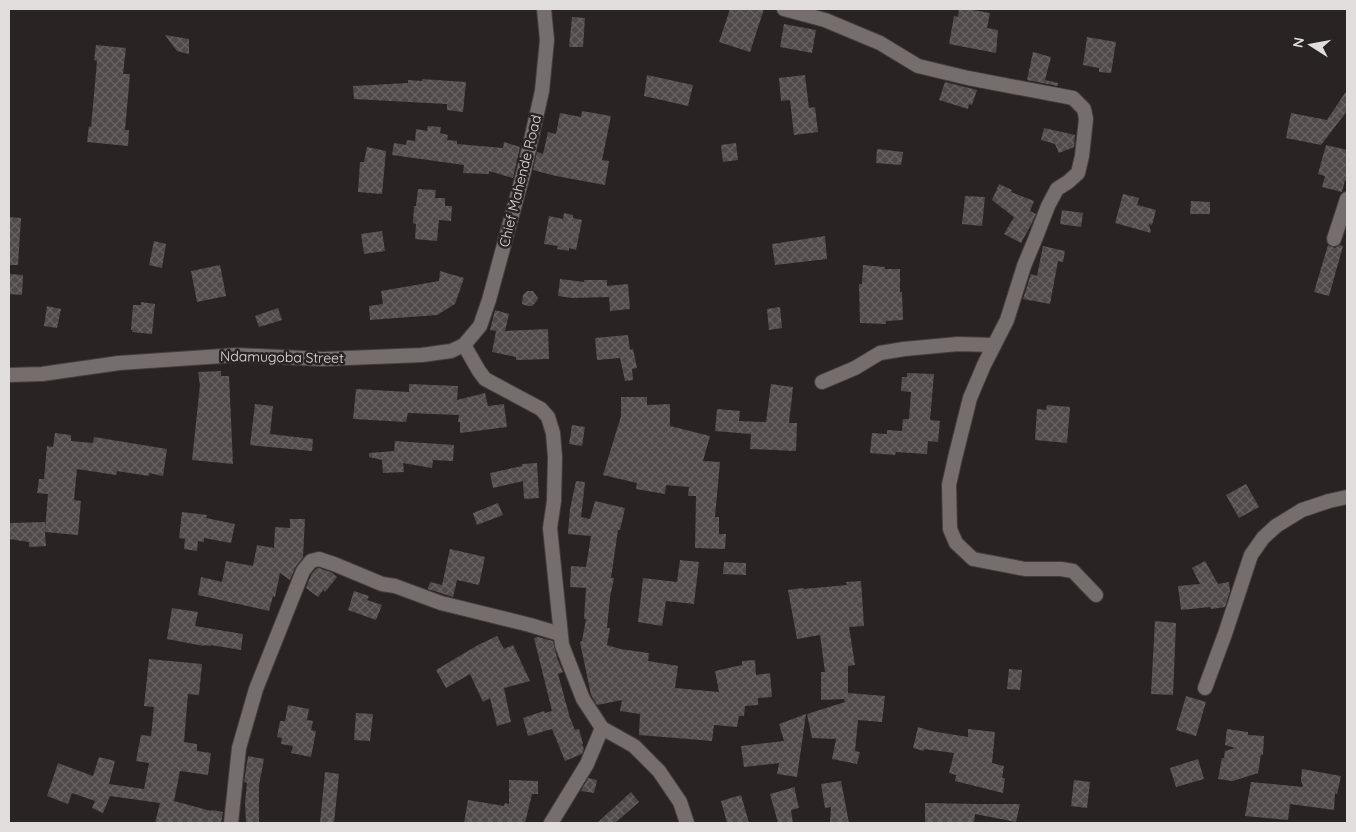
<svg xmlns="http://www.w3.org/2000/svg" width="1356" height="832" viewBox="0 0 1356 832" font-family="Quicksand,sans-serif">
<defs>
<pattern id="building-cross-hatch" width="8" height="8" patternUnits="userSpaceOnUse" patternTransform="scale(1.25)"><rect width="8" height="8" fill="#504a49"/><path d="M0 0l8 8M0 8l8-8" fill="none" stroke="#696463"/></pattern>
</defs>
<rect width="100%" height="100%" fill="#292323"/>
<g fill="url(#building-cross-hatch)">
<path d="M730,9H764L750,52L719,42Z"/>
<path d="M959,9H967L990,13L987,28L998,30L996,53L949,44L954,16L958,17Z"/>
<path d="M572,17L585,18L583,47H569Z"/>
<path d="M784,24L816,30L812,53L780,47Z"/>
<path d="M165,35L189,39V54L177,51Z"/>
<path d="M1087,37L1116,42L1111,73L1099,72V68L1083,65Z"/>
<path d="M96,45L126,48L123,74H130L125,130H129L128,146L87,142L89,126L91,127L97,61L94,60Z"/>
<path d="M1033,52L1051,57L1045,80L1058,83V86L1027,80Z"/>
<path d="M647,75L693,85L688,106L644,96Z"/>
<path d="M805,75L809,108L815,107L818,132L794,135L790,100L781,101L779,78Z"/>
<path d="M422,79L466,82L463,112L447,110V104L354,99L353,86L408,83V80L422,81Z"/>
<path d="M945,82L977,90L972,105L969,104L968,109L939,100Z"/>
<path d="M1347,90V111L1321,145L1286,138L1291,113L1327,120Z"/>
<path d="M582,111L611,116L602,160L609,161L605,185L556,176L533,170L537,152L543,154L548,132L556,134L560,113L581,117Z"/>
<path d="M428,126L441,127L440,133L448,135L447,140L457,141V144L503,148L504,142L520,147L513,178L489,171V174L463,173L464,165L392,155L394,143L406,145L407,140L415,141L416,129L427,131Z"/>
<path d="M1044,128L1075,135L1074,147L1059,153L1055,144L1041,140Z"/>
<path d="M736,143L738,160L723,162L721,145Z"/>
<path d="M1326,145L1347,150V181L1345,180L1342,192L1322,187L1325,176L1318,174Z"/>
<path d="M367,147L386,151L382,194L358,192L360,162H364Z"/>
<path d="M877,149L903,152L901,165L876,163Z"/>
<path d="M999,184L1012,190L1011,192L1034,201L1030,211L1036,214L1032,223L1021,243L1004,234L1014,217L992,200Z"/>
<path d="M418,189L436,190L435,198H445V206H452L451,221L439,220L437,241L415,239L416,224L413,223L414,206H416Z"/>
<path d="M1123,194L1139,198L1137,205L1156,210L1152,225L1149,224L1151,233L1115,223Z"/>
<path d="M965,196L985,197L982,226L962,224Z"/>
<path d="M1191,201L1210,202V214H1190Z"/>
<path d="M1062,210L1083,213L1081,227L1060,224Z"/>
<path d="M564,213L573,215V218L582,220L576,250L569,248V251L557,249L558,246L544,244L549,216L563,219Z"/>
<path d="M9,217L21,218L18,265H9Z"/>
<path d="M382,231L385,251L364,254L361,234Z"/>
<path d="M825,236L827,259L775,265L772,244Z"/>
<path d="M154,241L166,244L162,268L149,265Z"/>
<path d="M1328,245L1335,248L1340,245L1343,246L1329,296L1314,292Z"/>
<path d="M1043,246L1065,251L1063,262L1058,261L1050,304L1023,299L1031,274L1037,276Z"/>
<path d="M220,265L226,296L197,302L191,271Z"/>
<path d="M863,265L885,267V269H900V292H902L903,320L886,321V324L860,323L859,284H862Z"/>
<path d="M440,271L464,278L455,304L437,315L370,320L369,306L383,304L381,291L439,281Z"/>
<path d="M9,274L23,275L22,295L9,294Z"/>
<path d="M560,279L584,282V280H607V286L628,284L630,309L610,311L609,297L572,298L558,296Z"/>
<path d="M527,291H533L538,298L536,302L532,306H528L522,304L523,295Z"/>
<path d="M141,302L155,304L152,334L132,332L133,330H131L133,305H141Z"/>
<path d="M47,306L61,309L57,328L44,326Z"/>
<path d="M780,307L782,328L769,330L767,309Z"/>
<path d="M278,308L282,320L259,327L255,316Z"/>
<path d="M495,310L509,314L505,331L548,329L549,359L516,360V357L492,352L496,331L490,330Z"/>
<path d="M628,335L630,350L633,349L637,368L632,369L633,380L625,381L620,358L597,360L595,338Z"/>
<path d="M221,371V376H229L233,464L192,460L200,385L198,372Z"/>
<path d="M907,373L934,374L930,420L940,421L938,442L928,441L927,454L896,452L895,455L870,453L872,433L887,434V430L902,431L903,419H909L911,392L901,391L902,377H907Z"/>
<path d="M409,384L458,386L457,400L485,393L488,406L504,404L507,427L460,433V422H458L459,415L408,413L406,422L353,419L356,389L409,392Z"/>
<path d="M771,384L793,387L789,423H797L796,451L750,449L751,434L715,431L717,409L740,411L739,421L766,422Z"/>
<path d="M621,397H647V405L670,404V426L710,436L703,461L720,462L715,517H719V534H726L725,549L695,548L696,496H688L689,487L666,485L665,494L636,489L637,483L603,475L621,416Z"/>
<path d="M255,404L273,406L270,434L313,439L312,451L250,445Z"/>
<path d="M1047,405L1070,407L1067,443L1035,440L1037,409L1046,410Z"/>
<path d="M572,425L585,427L582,446L569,444Z"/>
<path d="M55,433L71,435V441L93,443L94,437L167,449L163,476L149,473V476L117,471L116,475L77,469L74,500L81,501L78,535L45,532L46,546L29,547V542L9,539V523L45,522V529L48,494L37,493L39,479H44L47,446L53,447Z"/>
<path d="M395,441L454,445L453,461L433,460L432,468L403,463L404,472L383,473L382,460L369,457V453L394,451Z"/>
<path d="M537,463L539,498L524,499L523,481L493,488L490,473L522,466V464Z"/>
<path d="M576,481L585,482L581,517L590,519L595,501L625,508L620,530H618L611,578H614L610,597L607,628H610L607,645L620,649L649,653L648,661L678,666L675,688L719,692L715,671L742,665V661L755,660L756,675L770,673L772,697L758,698V705L745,706L744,716H739L737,727L714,725L712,741L639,735L640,714L620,711L622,700L597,705L591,695L580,642L582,641L586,619H584L586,588L570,587L571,566L586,567L591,536L568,534L570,509Z"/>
<path d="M1246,484L1259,507L1239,518L1226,495Z"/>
<path d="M498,503L503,515L477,525L473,513Z"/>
<path d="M182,512L207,515L206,518L235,524L231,543L204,538V542L198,541L197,551L184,549L185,539L179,538Z"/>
<path d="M290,519H305L303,557L295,568L290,580L280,573L275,597L273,596L269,611L198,595L201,577L222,582L226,561L253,566L257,545L274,548L275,527L290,528Z"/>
<path d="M450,549L485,557L479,585L457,580L453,597L428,589L430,582L442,585Z"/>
<path d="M680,560L699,562L694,604L666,601L662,626L638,622L643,578L677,582Z"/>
<path d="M1205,561L1218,584L1229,582L1230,591L1225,607L1211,609L1210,607L1181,610L1178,586L1200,584L1192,568Z"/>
<path d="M724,562L746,563V575L723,574Z"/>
<path d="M319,568L331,572L337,577L325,592L323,590L318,597L306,588L311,575L316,569Z"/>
<path d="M861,581L864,626L849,627L855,665L848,666V693L885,696L882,722L858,720L855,751L860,752L857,764L832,759L836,739L812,738L807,714L845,702L844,699L821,700V672H825L820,635L797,639L788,590L803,588L804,589L847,585L846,582Z"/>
<path d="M354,591L369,596L367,600L382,605L376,620L348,610Z"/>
<path d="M172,608L198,612L195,626L243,634L241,650L211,645V646L204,645V646L167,639Z"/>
<path d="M1155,621L1176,623L1173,695L1151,694Z"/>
<path d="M497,636L504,649L513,645L530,681L504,688L511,722L497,726L490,698L483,702L470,674L446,688L436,670L478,645Z"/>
<path d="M538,637L553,641L557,658L563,672L558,674L570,718L575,730L579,729L583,744H582L584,749L582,754L565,761L552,729L528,736L523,718L544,711L545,713L552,711L534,638Z"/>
<path d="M149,659L202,664L199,695L188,694L184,742L197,744V751L211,753L208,775L180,771L174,801L211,811L212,810L223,812L221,823H155L160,803L110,796L103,813L92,808L95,801L72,793L68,804L47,796L58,763L93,776L99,757L115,761L109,784L144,789L149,763L136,761L141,735L151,736L154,707L144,706Z"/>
<path d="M1009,669L1022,670L1020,690L1007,689Z"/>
<path d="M1186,696L1206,702L1196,736L1176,730Z"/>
<path d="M288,705L309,709L307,720L313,721L311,730L316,731L311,757L291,753L293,746L281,744L282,738L277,737L280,721H285Z"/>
<path d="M356,713L373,714L370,741L354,740Z"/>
<path d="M806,714L797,777L777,774L779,763L744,767L741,746L784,741L779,724Z"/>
<path d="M918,727L931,731L968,737V729L995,732L992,763L1004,766L1002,778H1005L1003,793L955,781L956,775L949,773L954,753L924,749V751L913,748Z"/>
<path d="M1227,729L1248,732V735L1264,736L1263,755H1261L1258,773L1233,781L1218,779L1222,758H1224L1225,751L1235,748L1225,745Z"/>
<path d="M248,756L264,759L259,785V823H246L245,802L247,783L244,782Z"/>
<path d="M1198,759L1204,779L1176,787L1170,768Z"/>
<path d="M1302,769L1341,776L1337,794L1335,793L1334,810L1290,804L1288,820L1245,816L1251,782L1303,787L1301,780Z"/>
<path d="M325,772L339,774L334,823H320Z"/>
<path d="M588,778L597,780L594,793L581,791Z"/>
<path d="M509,780L538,781V794H532L525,823H464L468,800L504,806L505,803L509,804Z"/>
<path d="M1074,780L1090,782L1087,808L1071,806Z"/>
<path d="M841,781L849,823H830L831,807L825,808L821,784Z"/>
<path d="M795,787V791L799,808L791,810L793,823H778L770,794Z"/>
<path d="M631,792L639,802L615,823H597Z"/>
<path d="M741,795L749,823H727L721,801Z"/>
<path d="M925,803L977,804H1020L1016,822L975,814L974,823H925Z"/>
</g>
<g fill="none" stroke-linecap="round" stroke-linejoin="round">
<g stroke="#443f3e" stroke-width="16">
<g id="street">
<path d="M784,9L825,20L880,43L918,66L968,78L1073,98L1084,109L1086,119L1082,156L1078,173L1068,182L1057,189L1048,206L1036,237L1024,266L1007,320L984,365L970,398L955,458L949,485L950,529L956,543L973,559L1025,569H1061L1073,571L1096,595"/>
<path d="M1334,239L1347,199"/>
<path d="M464,345L479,371L485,379L541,409L548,417L553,433L555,457L554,501L550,528L562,645L583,699L602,728L634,746L659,771L680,802L687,823"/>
<path d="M9,375L42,374L119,363L237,355L323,359L422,355L451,351L464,345L480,326L489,300L524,171L542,91L547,40L544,9"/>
<path d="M822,382L855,368L880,353L904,349L958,344L994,345"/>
<path d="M1205,688L1225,634L1251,555L1263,538L1276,526L1302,510L1329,501L1347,497"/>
<path d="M231,823L239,748L256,689L303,571L311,561L319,559L334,564L382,584L395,586L441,603L530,625L560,634"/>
<path d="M551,823L587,764L602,728"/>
</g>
</g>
<use href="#street" stroke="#756e6d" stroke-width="14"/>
</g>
<g text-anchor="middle" stroke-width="5" stroke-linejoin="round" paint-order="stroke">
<g font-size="14" fill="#e1dddc" stroke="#292323">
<text transform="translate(520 181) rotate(-76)" y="5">Chief Mahende Road</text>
<text transform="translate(282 357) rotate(1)" y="5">Ndamugoba Street</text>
</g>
</g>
<rect width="1356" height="832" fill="none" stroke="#e1dddc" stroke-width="20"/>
<g transform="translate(1311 45) rotate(281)" stroke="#292323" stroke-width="4" paint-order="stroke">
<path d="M0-4L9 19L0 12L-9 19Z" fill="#e1dddc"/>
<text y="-8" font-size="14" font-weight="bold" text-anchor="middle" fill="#e1dddc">N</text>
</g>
</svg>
